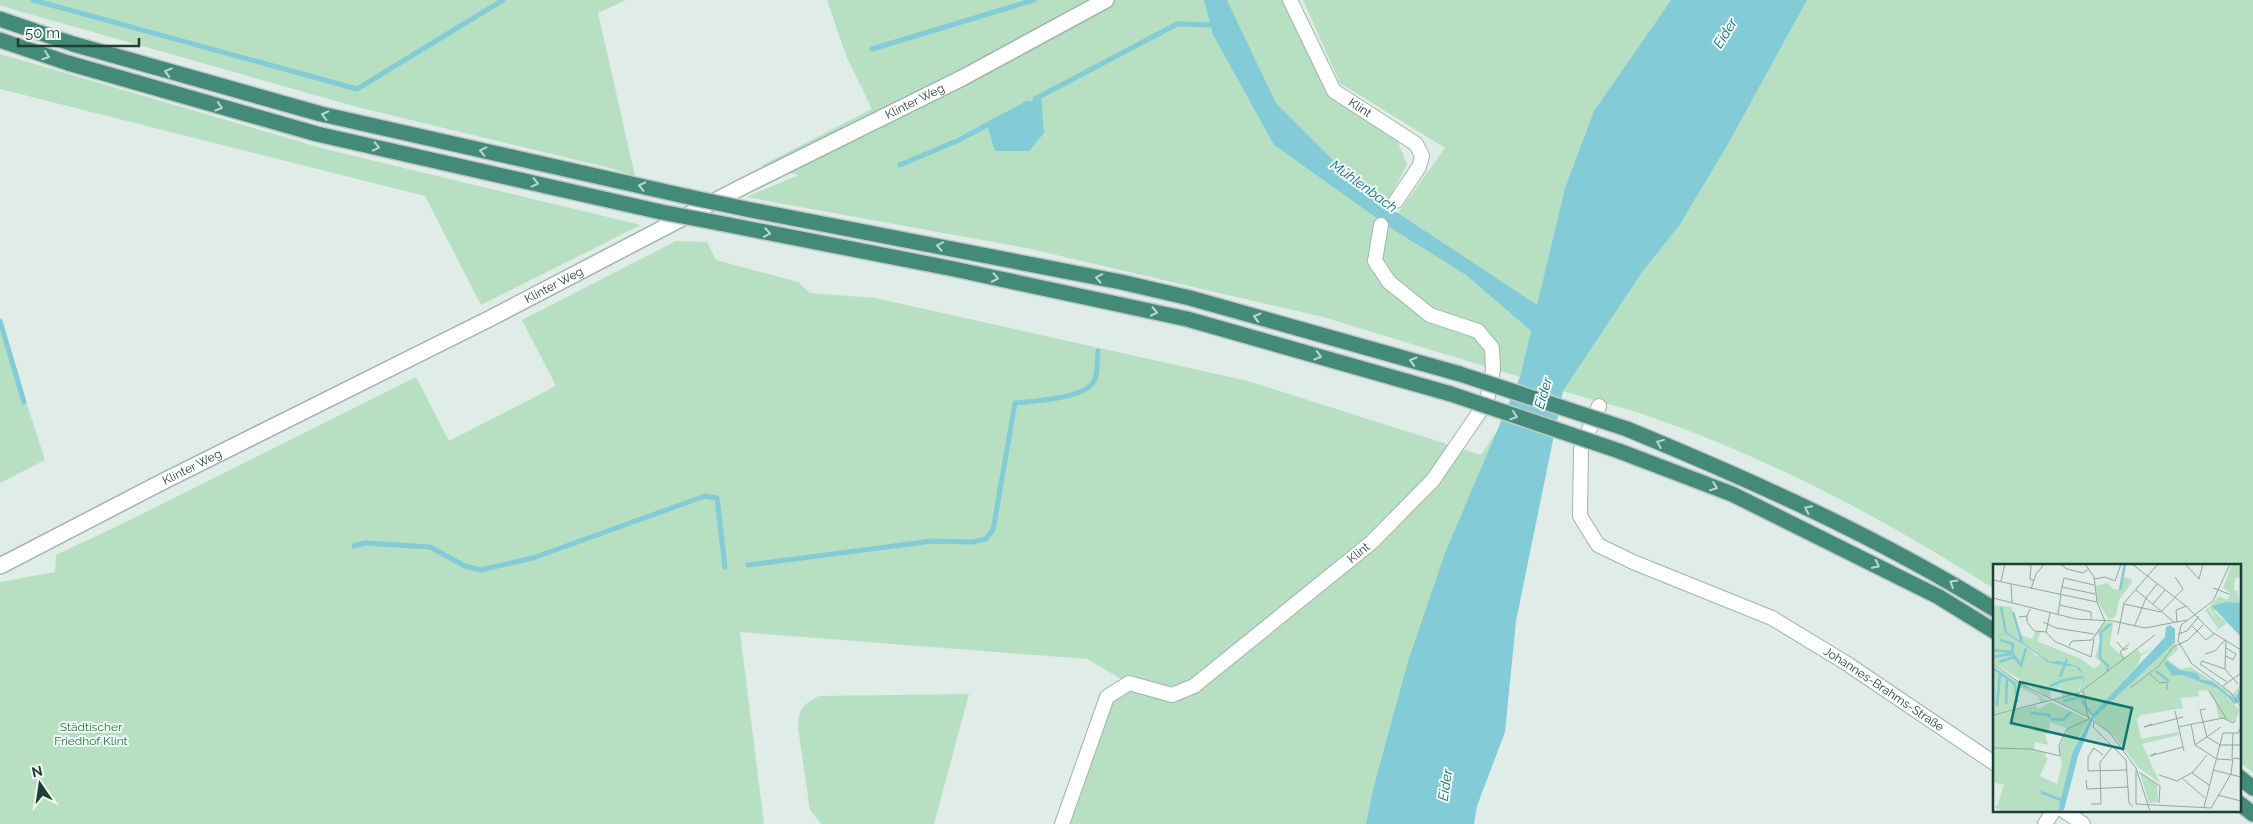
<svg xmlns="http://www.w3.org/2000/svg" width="2253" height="824" viewBox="0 0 2253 824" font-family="Raleway,sans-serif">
<rect width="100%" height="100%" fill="#e0ece7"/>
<g fill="#b6e0c1">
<path d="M0,0H626L598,13L635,176L610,168L357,107L15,10L0,5Z"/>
<path d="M827,0H1204L1213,35L1274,145L1382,222L1370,236L1383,223L1466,275L1531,331L1520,377L1323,317L1026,248L746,197L799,175L761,166L872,109L847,58Z"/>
<path d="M1227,0H1282L1329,94L1398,142L1407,165L1384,207L1342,169L1276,103Z"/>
<path d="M1303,0H1671L1594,111L1565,188L1537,306L1398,213L1445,148L1340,83Z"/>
<path d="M1807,0H2253V773L2239,761V565H1994V589C1884,518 1764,455 1639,413C1614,405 1588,399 1563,391L1643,271L1679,226L1727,146Z"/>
<path d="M0,54L325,149L641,225L481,305L425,196L0,89Z"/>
<path d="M676,241L707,242L716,260L798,282L810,293L875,298L1248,381L1481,455L1500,427L1445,554L1408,661L1373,789L1366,824H1062L1107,697L1128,683L1087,659L740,632L764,824H0V582L55,572L56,555L128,521L416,377L449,441L556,386L522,320Z"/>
<path d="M0,321L45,460L0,483Z"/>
<path d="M969,694L934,824H821L810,810L798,728C799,708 802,705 819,696Z"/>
</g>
<g fill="#82cbd7">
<path d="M1204,0H1227L1276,103L1342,169L1384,207L1398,213L1537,305L1565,188L1594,111L1671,0H1807L1727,146L1679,226L1643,271L1563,391L1516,621L1505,732L1477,806L1474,824H1366L1373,789L1408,661L1445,553L1520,377L1531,331L1466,275L1389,227L1274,145L1213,35Z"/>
<path d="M1041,96L1044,133L1029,151H995L987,125Z"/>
</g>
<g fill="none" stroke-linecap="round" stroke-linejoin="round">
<g stroke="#82cbd7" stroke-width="5">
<path d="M33,0L357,89L503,0"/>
<path d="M872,49L1034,0"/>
<path d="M1035,99L1177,24L1216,25"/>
<path d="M900,165L959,140L1028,103"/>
<path d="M0,321L24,402"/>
<path d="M354,546L365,543L430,547L465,566L480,570L533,558L705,496L717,498L725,567"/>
<path d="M748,565L932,541L972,542L986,539L993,530L1015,403C1033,401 1088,399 1095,379C1098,371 1097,360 1098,351"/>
</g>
<g stroke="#a2b4ae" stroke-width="16">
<g id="minor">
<path id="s1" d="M1290,0L1334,91L1416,144L1422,156L1419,167L1396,201"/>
<path id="s2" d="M1599,406L1581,449L1580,516L1598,545L1633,562L1772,618L1846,663L1994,763"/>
<path d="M2063,810L2083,824"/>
<path id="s3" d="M1062,824L1107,697L1129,683L1172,695L1194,686L1372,542L1433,480L1487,401L1493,370L1492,348L1478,331L1430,315L1389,282L1375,261L1381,225"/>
<path d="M2045,824L2054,810"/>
</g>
</g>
<g stroke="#a2b4ae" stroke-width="18">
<g id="tertiary">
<path id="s4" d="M0,566L162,482L489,319L740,188L962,78L1106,0"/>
</g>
</g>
<g stroke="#c0c9c6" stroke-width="18">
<g id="trunk">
<path d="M0,19L73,44L321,114L689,197"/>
<path d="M0,40L68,63L317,134L661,212"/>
<path d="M746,209L1121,282L1190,298L1460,374"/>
<path d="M719,223L954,269L1187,319L1451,394"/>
<path d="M1627,429C1753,481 1878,537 1994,609"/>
<path d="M1619,451L1732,494L1939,597L1994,631"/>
<path d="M2239,777L2253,788"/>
<path d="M2239,803L2253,814"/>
</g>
</g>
<use href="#minor" stroke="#fff" stroke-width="14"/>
<use href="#tertiary" stroke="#fff" stroke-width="15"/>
<use href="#trunk" stroke="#448a78" stroke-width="15"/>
<g stroke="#c0c9c6" stroke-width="18" stroke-linecap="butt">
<g id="trunk-bridge">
<path d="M689,197L746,209"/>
<path d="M661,212L719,223"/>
<path d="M1460,374L1627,429"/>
<path d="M1451,394L1619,451"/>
</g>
</g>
<use href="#trunk-bridge" stroke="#448a78" stroke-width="15"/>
</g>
<defs><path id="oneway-chevron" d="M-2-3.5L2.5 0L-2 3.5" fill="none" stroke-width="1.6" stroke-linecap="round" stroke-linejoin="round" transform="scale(1.25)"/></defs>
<g stroke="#bcd8cf">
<use href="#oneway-chevron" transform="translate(46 56) rotate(19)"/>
<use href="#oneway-chevron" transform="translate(168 72) rotate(-164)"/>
<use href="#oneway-chevron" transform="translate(219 107) rotate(16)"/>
<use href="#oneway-chevron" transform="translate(325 115) rotate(-166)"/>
<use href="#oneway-chevron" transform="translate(376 147) rotate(13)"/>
<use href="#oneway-chevron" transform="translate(483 151) rotate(-167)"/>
<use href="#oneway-chevron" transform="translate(535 183) rotate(13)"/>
<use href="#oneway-chevron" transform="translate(642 186) rotate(-167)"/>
<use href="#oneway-chevron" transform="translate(767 233) rotate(11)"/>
<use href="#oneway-chevron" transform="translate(940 246) rotate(-169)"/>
<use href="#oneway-chevron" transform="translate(995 278) rotate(12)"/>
<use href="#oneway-chevron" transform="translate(1099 278) rotate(-169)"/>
<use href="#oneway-chevron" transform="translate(1154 312) rotate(12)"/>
<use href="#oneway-chevron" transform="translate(1257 317) rotate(-164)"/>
<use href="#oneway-chevron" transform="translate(1318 356) rotate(16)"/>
<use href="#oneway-chevron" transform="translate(1413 361) rotate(-164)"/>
<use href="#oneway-chevron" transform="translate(1514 416) rotate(19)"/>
<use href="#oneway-chevron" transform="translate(1660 443) rotate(-158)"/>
<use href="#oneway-chevron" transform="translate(1714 487) rotate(21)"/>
<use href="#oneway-chevron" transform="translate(1808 509) rotate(-154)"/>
<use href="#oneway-chevron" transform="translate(1876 565) rotate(27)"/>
<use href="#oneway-chevron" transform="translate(1953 583) rotate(-149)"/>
</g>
<g text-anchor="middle" stroke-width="4" stroke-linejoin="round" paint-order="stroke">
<g font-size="12" fill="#1f3e35" stroke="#f0f9f4">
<text dy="4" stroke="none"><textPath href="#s4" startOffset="1026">Klinter Weg</textPath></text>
<text dy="4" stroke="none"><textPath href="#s1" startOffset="132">Klint</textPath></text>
<text dy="4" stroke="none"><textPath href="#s4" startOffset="621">Klinter Weg</textPath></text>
<text dy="4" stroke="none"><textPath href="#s4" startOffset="216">Klinter Weg</textPath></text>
<text dy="4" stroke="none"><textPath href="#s3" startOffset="441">Klint</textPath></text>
<text dy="4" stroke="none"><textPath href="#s2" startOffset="469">Johannes-Brahms-Straße</textPath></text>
</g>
<g font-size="12" fill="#257945" stroke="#f0f9f4">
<text x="91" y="731">Städtischer<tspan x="91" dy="14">Friedhof Klint</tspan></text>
</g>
<g font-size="14" font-style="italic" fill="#136f80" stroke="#f0f9f4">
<text transform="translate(1725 33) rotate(-58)" y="5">Eider</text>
<text transform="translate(1364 186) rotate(36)" y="5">Mühlenbach</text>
<text transform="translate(1543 393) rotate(-73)" y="5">Eider</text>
<text transform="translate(1445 785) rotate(-81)" y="5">Eider</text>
</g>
</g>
<g transform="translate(1993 564)">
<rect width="248" height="248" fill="#e0ece7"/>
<path d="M239,0H247V14H242L241,27H244L247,39L221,47L234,59L222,68L225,64L212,46L215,44L227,62L216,43L226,32L234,36L237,29L230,24ZM131,13L139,16L138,20L126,36L123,52L116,56L105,38L102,22L115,19L120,25L126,26ZM0,41L18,43L28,71L39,75L42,68H48L44,77L90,96L101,105L108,99L102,93L109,72L102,70L112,58L120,59L117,81L131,94L144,85L148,90L160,83L148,92L145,101L100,151L97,149L98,154L62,136L69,133L68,124L57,126V134L0,99V79L8,71L14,70L43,91L60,99L85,104L91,113L86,125L89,140L93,145L97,142L92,138L93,144L89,138L87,125L92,113L86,103L58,98L15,69L7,70L0,77ZM182,78L185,86L174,95L187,105L197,103L240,130L247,121V126L241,135L236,130L216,118L207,116L205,110L187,106L174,97L179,112L189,111L224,124L247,146L242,158L226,154L222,137L215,126L205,127L206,132L187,134L190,144L148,151L144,155L148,175L185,168L186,171L149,180L167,219L146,204L122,173L100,155ZM0,102L56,137L47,139L46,133L24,122V141L20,145L0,150ZM58,138L97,156L86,173L65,247H10L0,243L4,242L11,221L0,218V151L43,141L45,145ZM57,158L75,165L66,184L69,201L64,220L47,212L55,194L52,193L53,189L41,185L42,178L55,181L52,170H55ZM147,209L164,220L165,238L156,239Z" fill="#b6e0c1" fill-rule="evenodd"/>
<path d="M233,38L247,39V72L219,42ZM177,61L182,65V78L100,155L85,192L71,246L65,247L80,187L99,152L89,140L87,131L100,150L172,73L173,63ZM15,69L58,98L66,97L86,103L92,113L87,127L91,112L83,103L57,99L14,70L8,71L0,79L7,70ZM174,97L187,106L204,109L208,116L219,117L241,135L247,126V138L241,140L234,132L231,136L233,132L224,124L189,111L179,112L171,99Z" fill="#82cbd7"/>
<path fill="none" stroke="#82cbd7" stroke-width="2.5" d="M127,26L132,0M8,43L13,69M20,48L29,78M7,76L20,80L19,89L29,103M0,86L19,88M0,93L18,90M6,98L21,93L22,96M28,101L33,84M0,104L22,120L24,138M114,107L115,102L107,94L108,68L118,60M163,107L176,117M67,113L74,95M57,122L71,116L90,113M70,137L87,133M13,140L14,114M4,142L7,110M38,149L56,151L57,154M58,155L70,156L78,148M48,228L68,236"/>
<path fill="none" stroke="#93a6a0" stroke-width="1" d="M34,0L38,2L37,15L41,17M67,0L74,5L90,9L96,5M92,0L101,13L104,38L112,57L99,76M139,0L193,42L219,68L248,86M192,0L206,15L210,0M237,0L220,37L188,61L185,77L199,100L237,128L248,143M101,15L112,13L122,17L128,0M0,16L104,38M8,17L12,0M18,20L19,38M69,23L102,30M220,24L236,30M38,25L43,10L51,0M143,26L181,58M67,32L71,14L101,21M0,34L83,55L120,57L152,64L194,56M131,40L168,48M160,40L172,26M66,41L98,48V56M168,48L190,25L182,13M57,49L53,68L61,77L98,93L101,75M65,50L68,32M34,52V58L41,67L53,68M26,53L34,52L37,45M50,58L63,64L101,70M184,58L183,46L193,42M142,61L153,34L164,20M199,62L213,76L221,70M125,70L131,39L165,0M185,70L194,67L206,52M124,78L131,86L135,84M76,82L79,77L99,76M212,90L222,87L232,76M233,92L240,96L243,90L233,84M131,95L127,88L136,80M0,100L30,121L95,153L117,169L143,204L157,247M232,105L209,97L207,100L234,118M232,105L233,77M232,105L245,120M157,110L167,119L174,118V126M230,122L248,109M137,124L166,102L180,83L195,76L210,61M90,127L94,144M216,127L233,154M213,145L207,146L214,173L227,181H248M182,147L191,187M0,151L86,129L162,71M101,158L100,163L133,196L136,239L140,243M159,160L151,163L190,153M198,160L202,181M185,163L230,154L240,159L243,157M230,169H245L247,165M202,181L224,195L240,196M202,181L228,163M0,184L38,185L67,192L66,181L74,165L96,155L93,145M163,189L157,192L190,183M110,191L101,184L95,193V207L134,206M239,194L240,169M220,206L248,213M146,208L167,222L166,239M199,209L216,221M166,211L184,217L200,208L214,191M190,215L212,234M93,216L94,225L135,223M225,231L248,237M98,240H108L107,198L120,182M143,240L218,244L238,210L240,194L248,195M143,240V206M211,243L230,169"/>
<path fill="#0f766e" fill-opacity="0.15" stroke="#0f766e" stroke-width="2.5" d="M27,118L139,144L130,185L18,159Z"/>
<rect width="248" height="248" fill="none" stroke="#1f3e35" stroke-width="2.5"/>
</g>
<g transform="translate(40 784) rotate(347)" stroke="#f0f9f4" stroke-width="4" paint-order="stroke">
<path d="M0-4L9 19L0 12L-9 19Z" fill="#1f3e35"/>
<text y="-8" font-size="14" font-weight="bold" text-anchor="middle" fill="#1f3e35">N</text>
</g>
<path d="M18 38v8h121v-8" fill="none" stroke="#1f3e35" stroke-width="2.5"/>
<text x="25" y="38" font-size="15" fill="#1f3e35" stroke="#f0f9f4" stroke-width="4" paint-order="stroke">50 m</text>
</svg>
